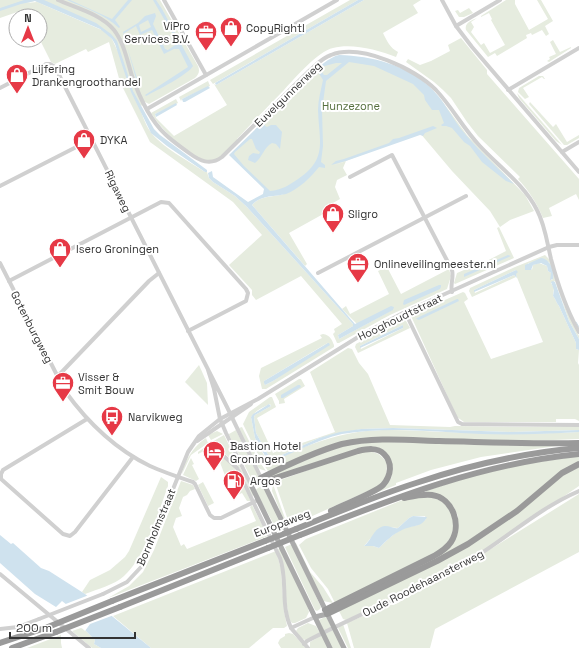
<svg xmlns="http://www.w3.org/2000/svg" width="579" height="648" viewBox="0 0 579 648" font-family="'Space Grotesk',sans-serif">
<rect width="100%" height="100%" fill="#fff"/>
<g fill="#e6ecdf" fill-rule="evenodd">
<path d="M0,0H160L198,66C200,71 199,74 195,78L149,104L145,102L142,106L141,105L139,106C142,114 145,124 150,131C160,146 190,162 205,172H207L209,178L213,182L235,196L247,207L353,324V326L338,335L339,339L394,309L357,324L342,309L346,306L350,314L389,294L378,271L387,267L401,294L449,269L451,276L447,289L390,315L339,343H337L333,334L335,332L334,329L342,324L301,276L256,300L252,295V290L229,265L262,235L233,202L150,142L120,82L109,42L88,52L86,49L55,64L51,62L40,40V16H29L28,11L23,10L0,18ZM35,1L102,29L115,41L119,54L112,39L104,31L37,2L26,3Z"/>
<path d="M350,0H358L213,84L210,80Z"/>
<path d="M364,0H421L413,5L418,13L383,33C387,41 390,48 398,52L396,57C378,50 352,43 333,48C318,51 295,78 284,90C268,106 253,122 237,139V142C232,146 222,158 216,160C196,167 160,128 151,113L176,99L178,103L155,114L156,118L174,136L227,105L214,84L216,85Z"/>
<path d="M506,0H515V4L529,30L548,19L537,0H541L553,21L545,26L549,34L546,36L542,30L532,35L531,33L526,35L527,38L497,56L495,53L488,57L466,30C464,23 472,20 477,18L471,22L474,27L471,32L481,45L484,43L490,53L505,45L491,20L492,19L489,13L481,17V16Z"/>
<path d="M469,8L473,13L464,17H459L455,11L458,10L460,13Z"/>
<path d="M461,38L487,70V74L579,179V200L576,194L549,208L552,216L543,218C537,203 529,191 518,179L520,177L478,136L467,122L451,98L443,90L434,82L406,62L408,59L420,65L431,61L450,51L448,45Z"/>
<path d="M553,40L560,52L571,47V48L549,62L547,61L550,59L549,57L556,54L550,42Z"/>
<path d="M343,56L416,77L439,97L467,135L525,195L534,211L510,220L500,227L490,211L452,171L420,133L332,166L346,161L343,168L347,175L337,180L335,187L340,199L324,208L325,213L289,233L307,264L305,266L252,205C261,194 277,198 289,192C302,186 310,175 320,165L293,186L272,194L231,155L322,65Z"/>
<path d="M539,76H543L545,79H544L542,77L523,88L529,97L525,99L518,92L519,88Z"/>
<path d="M208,81L210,86L182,99L181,101L179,97Z"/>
<path d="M517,93L562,145L556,141L519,98Z"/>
<path d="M530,102L553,127L556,124L567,142L579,135V138L567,145H564L529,104Z"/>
<path d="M499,227L514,258L455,284L454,283L457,273L478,264L479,265L506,251L497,228Z"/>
<path d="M545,255L550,260L563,303L579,336V339L569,321L555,281L551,283L554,288L553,296C556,299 556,303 559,306L576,343V349L579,350L578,363L579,365V421L575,419H556V422H464L457,417L411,316L413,314L463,292L465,293L468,299L464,302L491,359L543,342L516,275V270L474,290L475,293L514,275L516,277L472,297L469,291L470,288L515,267ZM549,262L553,279L551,280V273L548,271L547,266L539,263L533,265L532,270L528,263Z"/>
<path d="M402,319L406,321L410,328L358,353L355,347L356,344ZM403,325V328L361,349L360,346Z"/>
<path d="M323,334C330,335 332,340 334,345V347L266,389H262L259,376L261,368L322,338L320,335ZM329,342L273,381L265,385L264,381Z"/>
<path d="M348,348L352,349L359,363L368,374L390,425L450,427L455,426L528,427L579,426V430L512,432L393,428L361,429L319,438L271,460L256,433L254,417L255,415L271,406L270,404C263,407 255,411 251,417L255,438L267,461C274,463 280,459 286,455C310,444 332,436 358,432C387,428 417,431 446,432C490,434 534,434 579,432V439L527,441L364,439L268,471L260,459L243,424L249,412L270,397H272L276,407L257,418L273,453L287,446L289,448L301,442L302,443L335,432L310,372Z"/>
<path d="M199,365L207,383L208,405L185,382Z"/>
<path d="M299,379H301L305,386L284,399L285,403L279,404V401L275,394Z"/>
<path d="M242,427L259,461L266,471L260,469L258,467L239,428Z"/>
<path d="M236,430L259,477L253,479L251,478L229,435V434Z"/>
<path d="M217,431L223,434L211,440L208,435Z"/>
<path d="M224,435L253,493V497L238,466L212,442Z"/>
<path d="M206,438L208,443L191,455L182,474C184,461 195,445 206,438Z"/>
<path d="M386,442L556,446L481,457L431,470L396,483V485L366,497L391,479L393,467L379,448L272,478L270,476C295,464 319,452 346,445C359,442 373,442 386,442Z"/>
<path d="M210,444L233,465L251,501H247L242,493L233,497L232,495L241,490L237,483L229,486L216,452L211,447L207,448L208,449L198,454V452Z"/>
<path d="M358,452C374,452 378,450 387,463L386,478L377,487L290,526L275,482Z"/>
<path d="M579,456V462L522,505L451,552L358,595L443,553L458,528V516L453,506L426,492V491L469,477L519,465Z"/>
<path d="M191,458L194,464L192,465L199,479L196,481L183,475L189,462Z"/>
<path d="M579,465V486L491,546L452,569L346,620L343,619L339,611L447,558L558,478Z"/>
<path d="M161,477L168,482V486C158,513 146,556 124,576C114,585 98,589 85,594L82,592L90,580L110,570L125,557L129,551Z"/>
<path d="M181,481L193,485L195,489L190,491L187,495L183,497L179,508L182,516L176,518L173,527L181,546L184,544L187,549L256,521L250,507L252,505L268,536L108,598L129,586L143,572L154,550Z"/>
<path d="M203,482L214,503L208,506L198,485Z"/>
<path d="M273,484L288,527L287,528L272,491Z"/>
<path d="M263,485L284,529L278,532L255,490Z"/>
<path d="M579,494V552L435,629L430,648H354L347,623L386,606L396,604L478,557Z"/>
<path d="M419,497C426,497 434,497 441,501C454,509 457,528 449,540C447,544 443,547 441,550L335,603L328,589L311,568L299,545L306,539L405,499ZM413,516H425L426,519C415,529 413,524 402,529C393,534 386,541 379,548L373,546H364L370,539L387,527L398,528L409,518Z"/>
<path d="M295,543H296L310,572L323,587L333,603L323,601Z"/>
<path d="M292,544L321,607L320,609L317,611L315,610L285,547Z"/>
<path d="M280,548L308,608L309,612L306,618L295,623H292L289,619L278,549Z"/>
<path d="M276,551L281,569L284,612L287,626L284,628H273L249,648H151L113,616Z"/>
<path d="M325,617L327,618L331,627L324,631L319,620Z"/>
<path d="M308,623L316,626L320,633L306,640L301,639L296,631L298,628Z"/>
<path d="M343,624L351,648H348L338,628Z"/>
<path d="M81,628L85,630L95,640L94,644L101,648H92L72,631Z"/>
<path d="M333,630L342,648H332L325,634Z"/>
<path d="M289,633L293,634L306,648H281L278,643L280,639L285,636V634Z"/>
<path d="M61,635V643L62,648H27Z"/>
<path d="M322,635L328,648H310V642Z"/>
</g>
<g fill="#cfe2ee" fill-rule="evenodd">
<path d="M24,0H44L96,23L111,34L117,41L133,91L154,129L160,135L207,170V172H205L167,146L151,133L131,92L115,44L112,39L105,33L100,29L35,1L21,4L0,11V8Z"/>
<path d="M67,0H70L112,19L128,0H132L115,20L120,27L119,28C104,14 85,8 67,0Z"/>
<path d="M153,0H156L162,9L193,66C189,74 156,91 146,96L145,95L188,67L179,49H174L164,54L152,30L140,35L136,26L123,34L137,78L136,79L123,32L138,23L145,16L155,13L156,16L153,24L165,49L168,50L178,43ZM148,20L151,27L141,32L139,25Z"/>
<path d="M358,0H364L216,85L215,83Z"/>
<path d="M339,55C372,56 408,65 432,89C444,101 451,116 461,129C477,149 496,166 514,184L506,181L482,162L470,146L464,142L452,128L446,126H442L441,125L444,123L439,110H432L425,100L424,95L413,84L374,66L349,62L326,81L322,110L323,146L321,162L325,165V168L319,167C312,176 298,190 286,194C274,197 260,195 252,205L355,324L391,306L394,307L393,310L339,339L338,335L353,326V324L247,207L235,196L213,182L209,178L208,173L212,171L213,177L248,202L263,194L264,189L229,155L270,115L271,117L265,124V126L267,127L271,125H276L282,132L280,149L276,144L272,143C263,148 263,157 255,163L248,160L249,156L253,153L259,154L260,152L256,149L252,139H250L235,152L234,154L244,166L270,191C282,190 289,185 298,179C328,159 319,141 318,110C318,100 321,90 323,80L318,72H316L277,110L275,109C290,96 321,59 339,55ZM336,63H342L327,75H324L320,69L321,67Z"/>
<path d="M208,86L210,88L185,102H183L182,99Z"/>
<path d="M176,103L177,105L156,117L155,114Z"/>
<path d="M433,126L437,128L425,133L423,136L420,135L346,161L331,165L336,161L344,159L389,143L393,139L399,138Z"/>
<path d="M508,255L511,256L464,277V274Z"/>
<path d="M541,258C550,259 555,271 553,279L550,280L551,273L548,271L547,266L541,263L533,265L531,270H525V265Z"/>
<path d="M516,270L518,272L516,274L517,278L514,275L474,292V290Z"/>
<path d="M553,281L555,282L569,321L579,339V350L576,349V343L559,306C556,303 556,299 553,296L554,290L551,282Z"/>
<path d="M439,285H441V287L440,289L404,305L403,304L404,300Z"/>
<path d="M457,299H458L459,301L419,320L416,319L417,318Z"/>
<path d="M403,325V328L360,348V346Z"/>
<path d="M328,343H329L330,345L273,381L265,385L264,383V381Z"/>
<path d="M298,385H300L301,387L283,398H281V395Z"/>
<path d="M269,404L271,406L255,415L254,417L256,433L271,460L319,438L340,432L361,429L393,428L512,432L579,430V432C547,434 514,435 482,434C437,432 386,426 342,434C316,440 294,453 269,463L255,438L251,417L253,414Z"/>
<path d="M413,516L427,517C422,528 411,525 402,530C393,534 386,541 379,548L373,546H364C372,540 374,527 385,526C390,526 394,529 398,528L409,518Z"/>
<path d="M0,535L11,544L13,543L41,568L49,571L85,594L151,648H101L94,644L95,640L85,630L90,623L62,601L56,607L35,594L0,563Z"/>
</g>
<path fill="#fff" d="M89,595L114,615L90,624L85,631L83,629L87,624L63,605Z"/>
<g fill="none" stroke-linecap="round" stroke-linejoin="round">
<path stroke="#cfe2ee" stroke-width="1" d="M576,322L579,327"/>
<g stroke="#d0d0d0" stroke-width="4">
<path d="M58,0C76,8 101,14 114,30C124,43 127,60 132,76C139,96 149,119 165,134C172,141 181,147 189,153C200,161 210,166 222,157L309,71C316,65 322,58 331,55C361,43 415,69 436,90C452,107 463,128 479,145C498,166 524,184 537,210C545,225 547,242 551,259C558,285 566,309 579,332"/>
<path d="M164,0L206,75"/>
<path d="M442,0L456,26L472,47L579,172"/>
<path d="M456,26L500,0"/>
<path d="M0,88L46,64H50L55,67L227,407L263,482L251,485L226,433L220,419L214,389L208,370"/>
<path d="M508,90L579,48"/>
<path d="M147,109L337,0"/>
<path d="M562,152L579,142"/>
<path d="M350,177L392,155L452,270C454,278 450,284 452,292"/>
<path d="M0,186L92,139"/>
<path d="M0,263L65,391C88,423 115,449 150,466C163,472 178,477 193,482L195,484L210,515L214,518H221L258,500"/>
<path d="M318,273L466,196"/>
<path d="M9,281L161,202L169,203L246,289L248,293L246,301L188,331"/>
<path d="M405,312L458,422L462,424L579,425"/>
<path d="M57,377L149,281L159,273"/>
<path d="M87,419L3,470L1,474V479L63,534L70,536L75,532L133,457"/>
<path d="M197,441L251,404"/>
<path d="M216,449L237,468L280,558C288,581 280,605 291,628"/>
<path d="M0,574L89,648"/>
<path d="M103,594L127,582L142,566L188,452L199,436L220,419L258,399L363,334L405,312L549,247L557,245H579"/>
<path d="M0,629L18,627L39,619"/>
<path d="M304,644L307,641C361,613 417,591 469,561C506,539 539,508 579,491"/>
<path d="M308,648L291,628L315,617"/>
</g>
<g stroke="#ababab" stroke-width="5">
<path d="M261,478L251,485L330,648"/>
<path d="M263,482L344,648"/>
<path d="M315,617L327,614"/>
</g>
<g stroke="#9a9a9a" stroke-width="6">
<path d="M261,478C287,465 314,452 342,444C374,437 407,440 439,441C486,442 532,444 579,443"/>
<path d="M263,482L358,451C367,449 377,447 384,454C393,463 391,476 383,485C373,494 344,504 331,511"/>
<path d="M296,529C336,513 375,496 416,483C469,465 523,453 579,448"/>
<path d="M300,535C392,499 479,464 579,454"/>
<path d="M112,601L265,541"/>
<path d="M120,607L268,548"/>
<path d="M325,610L434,556C441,552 447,548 451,542C462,525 453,498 432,495C422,494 414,496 404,498"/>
<path d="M327,614L437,561L468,544L517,511L562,473L579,464"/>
<path d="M0,643L48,627"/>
<path d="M12,648L56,632"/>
</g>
<path stroke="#d0d0d0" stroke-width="4" d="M39,619L103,594"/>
<g stroke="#9a9a9a" stroke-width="6">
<path d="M265,541L296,529"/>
<path d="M268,548L300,535"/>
<path d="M48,627L112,601"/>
<path d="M56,632L120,607"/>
</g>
</g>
<defs>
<g id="shop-pin" transform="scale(1.15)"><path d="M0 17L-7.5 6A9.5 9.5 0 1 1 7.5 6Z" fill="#e63946" stroke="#fff"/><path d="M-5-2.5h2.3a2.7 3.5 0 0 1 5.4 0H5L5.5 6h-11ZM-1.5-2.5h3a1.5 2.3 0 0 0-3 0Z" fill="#fff"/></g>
<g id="office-pin" transform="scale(1.15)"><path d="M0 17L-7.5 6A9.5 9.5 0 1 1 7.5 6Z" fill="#e63946" stroke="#fff"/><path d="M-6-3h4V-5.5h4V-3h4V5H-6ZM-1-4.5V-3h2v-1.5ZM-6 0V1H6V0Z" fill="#fff"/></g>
<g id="bus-pin" transform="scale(1.15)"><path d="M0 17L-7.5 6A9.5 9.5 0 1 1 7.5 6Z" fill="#e63946" stroke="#fff"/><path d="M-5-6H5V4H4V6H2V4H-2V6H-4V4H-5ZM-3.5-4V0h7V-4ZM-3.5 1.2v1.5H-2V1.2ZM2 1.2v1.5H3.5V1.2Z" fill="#fff"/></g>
<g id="hotel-pin" transform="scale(1.15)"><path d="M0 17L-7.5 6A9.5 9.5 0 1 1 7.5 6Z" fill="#e63946" stroke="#fff"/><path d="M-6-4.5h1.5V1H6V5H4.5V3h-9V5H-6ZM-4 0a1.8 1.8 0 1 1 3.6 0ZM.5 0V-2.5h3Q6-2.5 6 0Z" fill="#fff"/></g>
<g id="fuel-pin" transform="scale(1.15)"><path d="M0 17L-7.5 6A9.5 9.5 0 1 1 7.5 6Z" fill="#e63946" stroke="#fff"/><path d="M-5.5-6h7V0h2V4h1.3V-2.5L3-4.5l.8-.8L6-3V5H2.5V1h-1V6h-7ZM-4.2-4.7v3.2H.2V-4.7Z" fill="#fff"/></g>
</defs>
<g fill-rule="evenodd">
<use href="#shop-pin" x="231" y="28"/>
<use href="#office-pin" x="206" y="32"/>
<use href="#shop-pin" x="17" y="75"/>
<use href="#shop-pin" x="84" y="140"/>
<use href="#shop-pin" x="333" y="214"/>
<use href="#shop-pin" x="60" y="249"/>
<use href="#office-pin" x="358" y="264"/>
<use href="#office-pin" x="63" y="383"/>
<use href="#bus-pin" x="112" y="417"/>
<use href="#hotel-pin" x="214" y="452"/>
<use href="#fuel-pin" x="234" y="481"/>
</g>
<g text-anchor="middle" stroke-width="4" stroke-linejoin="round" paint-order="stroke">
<g font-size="11" fill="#333" stroke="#fff" text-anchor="start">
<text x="190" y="30" text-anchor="end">ViPro<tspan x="190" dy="13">Services B.V.</tspan></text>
<text x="246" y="32">CopyRight!</text>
<text x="32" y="73">Lijfering<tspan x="32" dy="13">Drankengroothandel</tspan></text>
<text x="100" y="144">DYKA</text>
<text x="348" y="218">Sligro</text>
<text x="76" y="253">Isero Groningen</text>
<text x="374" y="268">Onlineveilingmeester.nl</text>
<text x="78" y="381">Visser &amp;<tspan x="78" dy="13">Smit Bouw</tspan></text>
<text x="128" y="421">Narvikweg</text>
<text x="230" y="450">Bastion Hotel<tspan x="230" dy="13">Groningen</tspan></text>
<text x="250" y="485">Argos</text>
</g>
<g font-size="11" fill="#333" stroke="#fff">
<text transform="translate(288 94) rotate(-44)" y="4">Euvelgunnerweg</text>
<text transform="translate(118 191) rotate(64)" y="4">Rigaweg</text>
<text transform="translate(400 317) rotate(-26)" y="4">Hooghoudtstraat</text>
<text transform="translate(32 327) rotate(63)" y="4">Gotenburgweg</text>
<text transform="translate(282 523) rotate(-21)" y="4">Europaweg</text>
<text transform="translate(156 527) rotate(-67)" y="4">Bornholmstraat</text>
<text transform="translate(423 583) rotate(-27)" y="4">Oude Roodehaansterweg</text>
</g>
<g font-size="11" fill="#56703f" stroke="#fff">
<text x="351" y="110">Hunzezone</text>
</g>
</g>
<g transform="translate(28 28)"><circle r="19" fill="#ffffff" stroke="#adadad"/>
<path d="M0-3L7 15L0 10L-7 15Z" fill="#e63946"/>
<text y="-6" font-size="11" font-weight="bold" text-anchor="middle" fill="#333333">N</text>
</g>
<path d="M10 632v6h125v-6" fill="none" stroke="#333333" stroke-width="2"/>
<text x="16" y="632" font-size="12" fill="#333333" stroke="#ffffff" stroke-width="3" paint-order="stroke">200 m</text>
</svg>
